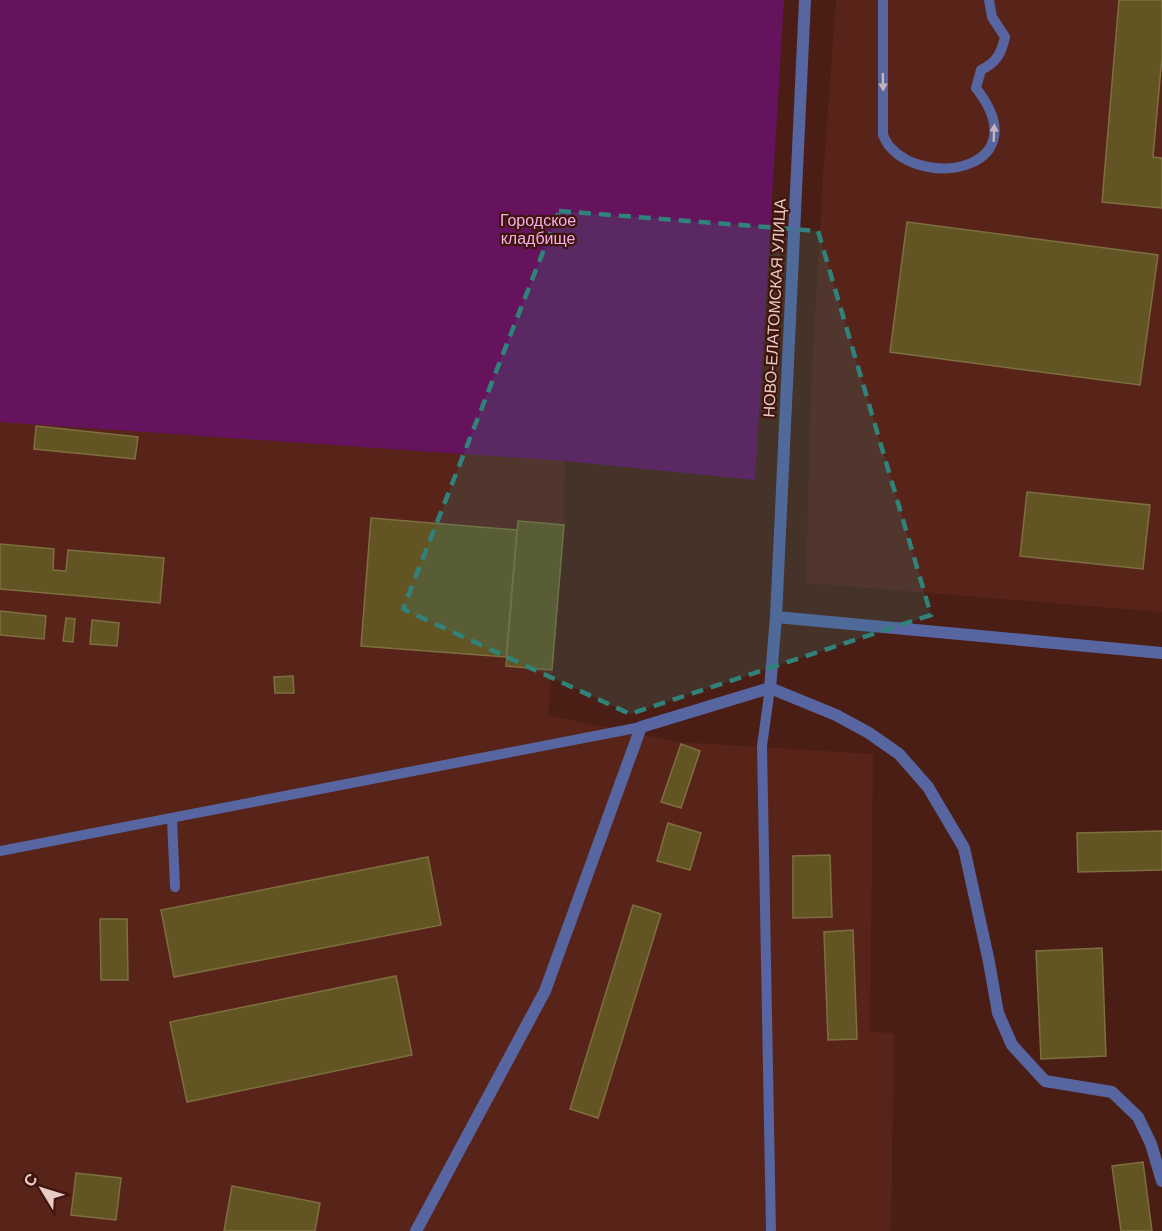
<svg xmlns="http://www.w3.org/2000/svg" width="1162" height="1231" viewBox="0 0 1162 1231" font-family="Helvetica,sans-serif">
<rect width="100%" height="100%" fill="#4a1e15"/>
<g fill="#58241a">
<path d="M836,0H1162V612L806,583L811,386L823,178Z"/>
<path d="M0,422L565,461L564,525L548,715L677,742L873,754L870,1032L894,1033L891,1231H0Z"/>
</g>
<path fill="#65135d" d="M0,0H784L755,480L565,461L0,422Z"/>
<g fill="#635424" stroke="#7e6f3f" stroke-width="1.5">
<path d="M1119,0H1162V57L1153,157L1162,158V208L1102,202Z"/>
<path d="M907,222L1158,255L1140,385L890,352Z"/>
<path d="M36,426L138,437L135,459L34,449Z"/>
<path d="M1027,492L1150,505L1143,569L1020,556Z"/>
<path d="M371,518L517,530L506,657L361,646Z"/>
<path d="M518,521L564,525L552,670L506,666Z"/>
<path d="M0,544L54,549L53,570L66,571L68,550L164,558L160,603L0,589Z"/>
<path d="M0,611L46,616L44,639L0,635Z"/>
<path d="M66,618L75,619L73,642L63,641Z"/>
<path d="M92,620L119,623L117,646L90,644Z"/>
<path d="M293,676L294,693H275L274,677Z"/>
<path d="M681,744L700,751L681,808L661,802Z"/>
<path d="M668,823L701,833L690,870L657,861Z"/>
<path d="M1162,831V870L1078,872L1077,833Z"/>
<path d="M830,855L832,917L793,918V856Z"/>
<path d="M428,857L441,925L174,977L161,910Z"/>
<path d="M633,905L661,914L598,1118L570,1109Z"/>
<path d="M100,919H127L128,980H101Z"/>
<path d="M853,930L857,1039L828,1040L824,932Z"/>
<path d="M1102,948L1106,1056L1041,1059L1036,951Z"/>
<path d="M396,976L412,1055L187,1102L170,1022Z"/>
<path d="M1143,1162L1152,1231H1121L1112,1166Z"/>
<path d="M76,1173L121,1178L116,1220L71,1215Z"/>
<path d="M232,1186L320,1203L315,1231H224Z"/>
</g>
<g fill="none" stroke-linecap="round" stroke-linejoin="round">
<g stroke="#5765a1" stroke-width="10">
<path d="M883,0V135C885,139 887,144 890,147C928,190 1038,167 976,88L981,70C997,62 1001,54 1005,37L992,17L989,0"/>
<path d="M770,688L762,746L771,1231"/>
<path d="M172,819L175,887"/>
<path d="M0,851L641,727"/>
</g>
<g stroke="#5765a1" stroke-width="12">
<path d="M770,688L836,715L869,733L899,754L928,787L964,848L989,962L998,1013L1012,1045L1045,1081L1112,1092L1138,1117L1151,1144L1162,1181"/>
<path d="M416,1231L545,991L641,727L770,688L776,617"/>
</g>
<path stroke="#5765a1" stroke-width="12" d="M805,0L776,617L1162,653"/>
</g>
<defs><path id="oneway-solid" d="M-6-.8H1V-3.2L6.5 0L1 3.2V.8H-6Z" transform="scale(1.5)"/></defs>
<g fill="#c4b2bc">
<use href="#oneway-solid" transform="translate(883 82) rotate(89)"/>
<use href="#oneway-solid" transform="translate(994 133) rotate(-88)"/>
</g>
<path fill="#30837b" fill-opacity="0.2" stroke="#30837b" stroke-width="4.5" stroke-dasharray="12 8" stroke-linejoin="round" d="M559,211L818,231L931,615L630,714L403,609Z"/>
<g text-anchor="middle" stroke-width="4.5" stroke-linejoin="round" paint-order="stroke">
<g font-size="16" fill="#f5b0ea" stroke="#3e140c">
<text x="538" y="226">Городское<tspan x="538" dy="18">кладбище</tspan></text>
</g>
<g font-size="16" fill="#e9cbc5" stroke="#3e140c">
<text transform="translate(774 308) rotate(-87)" y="6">НОВО-ЕЛАТОМСКАЯ УЛИЦА</text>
</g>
</g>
<g transform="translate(42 1189) rotate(308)" stroke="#3e140c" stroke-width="4.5" paint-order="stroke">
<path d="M0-4.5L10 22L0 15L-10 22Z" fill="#e9cbc5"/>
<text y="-9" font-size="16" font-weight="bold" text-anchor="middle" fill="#e9cbc5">С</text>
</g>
</svg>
